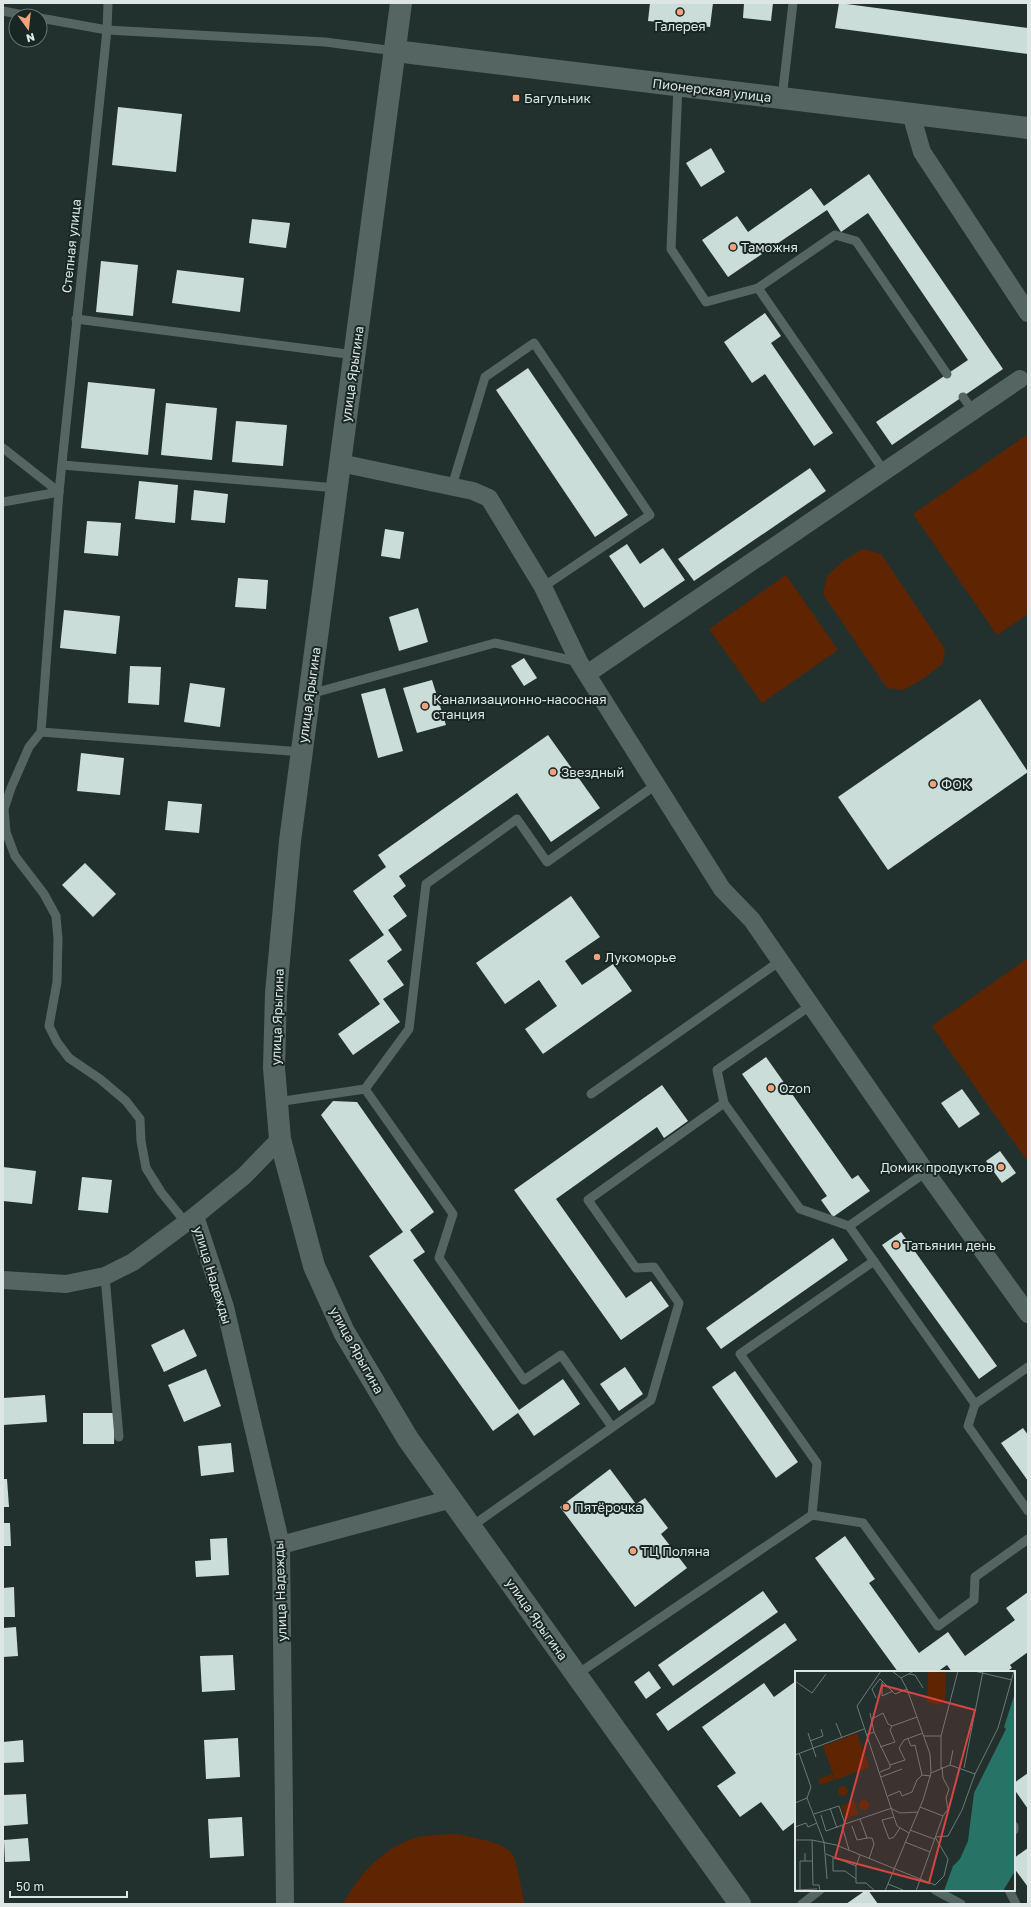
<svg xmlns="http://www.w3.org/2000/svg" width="1031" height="1907" viewBox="0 0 1031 1907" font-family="'Golos Text',sans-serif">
<rect width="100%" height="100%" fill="#22312d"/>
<g fill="#5f2502">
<path d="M1028,434V614L997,635L913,514Z"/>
<path d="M863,549L881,554L945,649L943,663L923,679L903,690L887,688L823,594L827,576L843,561Z"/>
<path d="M786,575L838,650L762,703L709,629Z"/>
<path d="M1028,958V1162L932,1026Z"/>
<path d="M455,1834C470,1837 504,1841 513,1855C517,1862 522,1894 525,1904H343C359,1876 377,1853 409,1840C423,1834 440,1835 455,1834Z"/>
</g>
<g fill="#caddd8">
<path d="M650,3H713L710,27L648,21Z"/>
<path d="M744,3H773L771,21L743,18Z"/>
<path d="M839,3L1028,28V54L835,28Z"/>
<path d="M118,107L182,114L176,172L112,165Z"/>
<path d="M711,148L725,172L701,187L686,163Z"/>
<path d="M869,174L1003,369L892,445L876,422L968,360L868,213L841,232L827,210L728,277L702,240L737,216L748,232L811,188L824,206Z"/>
<path d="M252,219L290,223L286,248L249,243Z"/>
<path d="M101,261L138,265L133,316L96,312Z"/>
<path d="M177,270L244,278L240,312L172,303Z"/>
<path d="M765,313L781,336L771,343L833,433L814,446L765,374L752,383L724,342Z"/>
<path d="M528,368L628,515L595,537L496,390Z"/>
<path d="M88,382L155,389L148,455L81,448Z"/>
<path d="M166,403L217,408L212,460L161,455Z"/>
<path d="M236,421L287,425L283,466L232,462Z"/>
<path d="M810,468L826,491L694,581L678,559Z"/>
<path d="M139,481L178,485L175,523L135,519Z"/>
<path d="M194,490L228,494L225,523L191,520Z"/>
<path d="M87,521L121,523L118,556L84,553Z"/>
<path d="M385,529L404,532L400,559L381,556Z"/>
<path d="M627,544L640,564L663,548L685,580L644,608L609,556Z"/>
<path d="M238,578L268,580L266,609L235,607Z"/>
<path d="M418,608L428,642L399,651L389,617Z"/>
<path d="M64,610L120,616L116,654L60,648Z"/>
<path d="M524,658L537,678L524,686L511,666Z"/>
<path d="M130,666L161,667L159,705L128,703Z"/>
<path d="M432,680L446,725L417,733L403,688Z"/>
<path d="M190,683L225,688L220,727L184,722Z"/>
<path d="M385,688L403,751L378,758L361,694Z"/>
<path d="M980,699L1028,772L888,870L838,797Z"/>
<path d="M548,735L600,808L551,842L517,793L399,876L406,886L393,896L407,916L388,930L402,950L387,961L404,985L383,999L400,1022L353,1055L338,1034L380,1004L349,960L384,935L353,891L386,867L378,855Z"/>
<path d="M81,753L124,758L120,795L77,791Z"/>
<path d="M168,801L202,804L199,833L165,830Z"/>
<path d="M85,863L116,894L93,917L62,885Z"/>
<path d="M571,896L600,937L565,961L582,985L613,964L632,991L543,1054L525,1029L557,1006L539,980L505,1004L476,963Z"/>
<path d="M766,1057L852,1179L858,1175L870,1191L833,1217L821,1200L827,1196L742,1074Z"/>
<path d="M662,1085L688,1121L664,1138L657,1127L556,1199L626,1298L651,1281L669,1306L621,1340L514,1190Z"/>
<path d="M962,1089L980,1114L959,1128L941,1103Z"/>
<path d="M333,1101L357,1102L434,1212L410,1230L425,1252L413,1260L519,1410L563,1379L580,1404L534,1436L518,1413L493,1431L369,1256L403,1232L321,1115Z"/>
<path d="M1000,1151L1016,1173L1002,1183L986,1161Z"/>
<path d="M3,1167L36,1171L32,1204L3,1201Z"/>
<path d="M82,1177L112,1180L108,1213L78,1210Z"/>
<path d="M901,1232L997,1366L979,1379L882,1245Z"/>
<path d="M833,1238L848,1260L721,1349L706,1328Z"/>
<path d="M184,1329L197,1356L164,1372L151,1345Z"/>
<path d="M625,1367L643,1394L619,1411L600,1384Z"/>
<path d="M206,1369L221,1406L184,1422L168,1385Z"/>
<path d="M735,1371L798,1462L776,1478L712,1387Z"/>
<path d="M45,1395L47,1422L3,1425V1398Z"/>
<path d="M83,1413H115L114,1444H83Z"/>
<path d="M1023,1428L1028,1435V1481L1001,1443Z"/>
<path d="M231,1443L234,1472L201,1476L198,1446Z"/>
<path d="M610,1469L636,1504L645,1498L668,1528L661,1534L687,1568L635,1607L560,1507Z"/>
<path d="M3,1479H7L9,1507H3Z"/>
<path d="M3,1523H10L11,1546H3Z"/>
<path d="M845,1536L875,1579L869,1583L919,1653L948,1632L965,1656L1015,1620L1006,1608L1028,1592V1652L1010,1665L1012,1668L1006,1672H952L947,1665L937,1672H898L815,1558Z"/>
<path d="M227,1538L229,1575L196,1577L195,1561L211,1560L210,1539Z"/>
<path d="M14,1587L15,1617H3V1588Z"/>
<path d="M763,1591L778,1612L673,1686L658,1665Z"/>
<path d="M785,1623L797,1640L668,1731L656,1714Z"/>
<path d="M16,1627L18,1656L3,1657V1628Z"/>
<path d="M233,1655L235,1690L202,1692L200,1656Z"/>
<path d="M649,1671L661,1688L646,1699L634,1682Z"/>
<path d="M796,1681V1821L783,1831L761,1802L740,1817L717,1786L736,1773L702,1727L764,1683L774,1697Z"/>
<path d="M238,1738L240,1777L206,1779L204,1740Z"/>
<path d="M23,1740L24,1762L3,1763V1742Z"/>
<path d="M1028,1773V1809L1014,1789V1783Z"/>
<path d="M26,1794L28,1824L3,1826V1795Z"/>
<path d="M242,1817L244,1856L210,1858L208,1819Z"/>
<path d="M28,1838L30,1861L5,1862L4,1840Z"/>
<path d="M1028,1848V1887L1014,1868V1858Z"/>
<path d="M866,1890H868L878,1904H846Z"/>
</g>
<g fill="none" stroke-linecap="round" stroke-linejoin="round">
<g stroke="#556561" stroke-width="9">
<path d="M108,3L107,30L59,492L41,732L302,752"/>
<path d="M3,11L28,16"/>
<path d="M40,18L107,30L325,42L395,51"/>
<path d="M678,86L671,249L706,302L758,288L884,471"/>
<path d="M782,98L793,3"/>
<path d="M758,288L835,235L856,241L947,374"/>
<path d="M76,319L355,355"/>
<path d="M963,397L973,411"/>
<path d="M3,448L59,492"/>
<path d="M62,465L337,488"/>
<path d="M452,486L485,377L534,343L650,515L543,587"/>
<path d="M3,502L59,492"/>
<path d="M310,694L495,643L579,662"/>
<path d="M41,732L29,747L11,788L4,809L6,832L15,856L44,894L56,916L58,939L57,982L49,1026L57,1042L69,1058L100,1079L126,1101L140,1119L141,1141L146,1168L161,1192L186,1223"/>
<path d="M810,1006L717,1070L724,1103L800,1209L849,1226L975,1404L1028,1367"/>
<path d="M365,1089L409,1029L426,884L517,819L547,862L657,784"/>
<path d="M591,1094L780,961"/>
<path d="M277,1102L365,1089L453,1214L439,1258L524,1380L561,1355L612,1427"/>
<path d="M849,1226L926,1172"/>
<path d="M105,1276L119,1437"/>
<path d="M975,1404L968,1426L1028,1511"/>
<path d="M812,1515L817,1463L740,1354L874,1261"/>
<path d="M472,1526L651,1400L679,1303L654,1267L636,1268L588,1200L724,1103"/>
<path d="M576,1675L812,1515L863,1523L938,1626L974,1600L975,1577L1028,1539"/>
<path d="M1014,1826V1830"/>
<path d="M935,1890L961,1904"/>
<path d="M1009,1890L1016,1904"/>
<path d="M802,1904L820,1890"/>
</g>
<g stroke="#556561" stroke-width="18">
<path d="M911,114L922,152L1028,313"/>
<path d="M340,463L473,491L489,498L543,587L579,662L722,889L752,920L926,1172L1028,1314"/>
<path d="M587,674L1020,379"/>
<path d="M195,1216L225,1307L281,1545L285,1904"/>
<path d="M3,1280L66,1284L105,1276L133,1262L195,1216L244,1176L280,1139"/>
<path d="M281,1545L452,1499"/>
</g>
<g stroke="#556561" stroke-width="22">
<path d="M401,3L290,841L276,993L274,1068L280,1139L314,1266L344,1332L408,1439L740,1904"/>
<path d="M395,51L1028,128"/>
</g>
</g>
<g fill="#f1a17c" stroke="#182723" stroke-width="1.5">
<circle cx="680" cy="12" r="4"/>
<rect x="512" y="94" width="8" height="8" rx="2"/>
<circle cx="733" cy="247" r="4"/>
<circle cx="425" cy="706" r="4"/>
<circle cx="553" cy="772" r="4"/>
<circle cx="933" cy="784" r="4"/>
<circle cx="597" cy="957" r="4"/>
<circle cx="771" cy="1088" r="4"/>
<circle cx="1001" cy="1167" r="4"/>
<circle cx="896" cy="1245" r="4"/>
<circle cx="566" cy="1507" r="4"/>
<circle cx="633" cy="1551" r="4"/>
</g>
<g text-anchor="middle" stroke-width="4" stroke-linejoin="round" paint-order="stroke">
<g font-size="13" fill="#dde6e4" stroke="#182723" text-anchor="start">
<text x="680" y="31" text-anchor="middle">Галерея</text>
<text x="524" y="103">Багульник</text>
<text x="741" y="252">Таможня</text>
<text x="433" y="704">Канализационно-насосная<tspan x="433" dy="15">станция</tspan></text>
<text x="561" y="777">Звездный</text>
<text x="941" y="789">ФОК</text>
<text x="605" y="962">Лукоморье</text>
<text x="779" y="1093">Ozon</text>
<text x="993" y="1172" text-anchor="end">Домик продуктов</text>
<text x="904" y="1250">Татьянин день</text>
<text x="574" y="1512">Пятёрочка</text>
<text x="641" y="1556">ТЦ Поляна</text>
</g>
<g font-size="13" fill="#dde6e4" stroke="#182723">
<text transform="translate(712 90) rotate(7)" y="5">Пионерская улица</text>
<text transform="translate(71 246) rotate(-84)" y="5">Степная улица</text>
<text transform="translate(352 374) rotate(-82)" y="5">улица Ярыгина</text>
<text transform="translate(309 695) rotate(-82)" y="5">улица Ярыгина</text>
<text transform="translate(277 1017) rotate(-88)" y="5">улица Ярыгина</text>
<text transform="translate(213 1275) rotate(73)" y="5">улица Надежды</text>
<text transform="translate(357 1350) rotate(61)" y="5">улица Ярыгина</text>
<text transform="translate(280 1591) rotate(-92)" y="5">улица Надежды</text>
<text transform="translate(537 1619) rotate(55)" y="5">улица Ярыгина</text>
</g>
</g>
<g transform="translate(795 1671)">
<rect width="220" height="220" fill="#22312d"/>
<path d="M133,0L151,2L150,29L144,34L132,31ZM62,62L74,96L40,109L28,75ZM37,103L39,109L25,114L23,108ZM43 120a5 5 0 1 1 10 0a5 5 0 1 1-10 0ZM64 134a5 5 0 1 1 10 0a5 5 0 1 1-10 0ZM59,130L63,143L50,148L46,135Z" fill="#5f2502"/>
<path d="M220,22V200L208,220H149L158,195L165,188L173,170L179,122L211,58L209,56Z" fill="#277365"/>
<path fill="none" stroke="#6d7976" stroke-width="1" d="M86,0L62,35L102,155L114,162M179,0L217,9M114,3L120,4L128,17M106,7L119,0M0,10L17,22L31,3M87,11V25L98,20M81,27L77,18L85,8L100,23L112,18M75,42L79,61M77,48L88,42L93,53L97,55L122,46M41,52L47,67M13,62L21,86M71,64L79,61L95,94V97L85,101M129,65H146M113,68L116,75L120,74L127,104L136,105M15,70L28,65L26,58M85,76L100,71L95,59L97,55M4,82L16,116L12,127L29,171L32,208M0,84L69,58M95,94L110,89L104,77L109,69L128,62M155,94L158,79M147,96L148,107L154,118L151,127L153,138L148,145M146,97V65L163,0M169,97L188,0M136,102L155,94L180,103M86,106L107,98M93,125L105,120L107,125L117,121L122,109L127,104M0,132L12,127M35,137L42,157M97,138L105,142L123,141M19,143L44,135L50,153L31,160L26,144M99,146L87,149L94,168L99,166L105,157M65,148L72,167H77L79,173L74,188M50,153L97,137M47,155L54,179M57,155L62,169L72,167M0,156L11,152L13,156L22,152M115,159L139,168M140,166L153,165L167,139L180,103L203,57L219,0M0,169H17L41,174L140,214M17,169L18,214H24L25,220M110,171L135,181M10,182V190H17M31,183L61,195M65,184L61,195V212H71L80,220M38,186V200H50L61,208M93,213L108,219M140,214L149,205L153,188L140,166M0,219L22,218M5,219V190H10M90,220L128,129L136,102L135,83L112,18L106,7L97,0M121,220L148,145L125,136"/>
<path fill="#d74444" fill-opacity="0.15" stroke="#d74444" stroke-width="2" d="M87,14L180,39L134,212L40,187Z"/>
<rect width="220" height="220" fill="none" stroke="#dde6e4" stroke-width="2"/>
</g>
<rect width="1031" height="1907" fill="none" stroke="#dde6e4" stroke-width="8"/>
<g transform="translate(28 28) rotate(165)"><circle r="19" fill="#182723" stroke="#677370"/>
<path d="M0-3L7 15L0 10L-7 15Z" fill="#f1a17c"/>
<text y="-6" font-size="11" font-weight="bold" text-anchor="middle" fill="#dde6e4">N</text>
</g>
<path d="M10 1891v6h117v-6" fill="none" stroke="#dde6e4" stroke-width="2"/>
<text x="16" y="1891" font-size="12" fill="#dde6e4" stroke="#182723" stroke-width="3" paint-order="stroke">50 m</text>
</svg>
